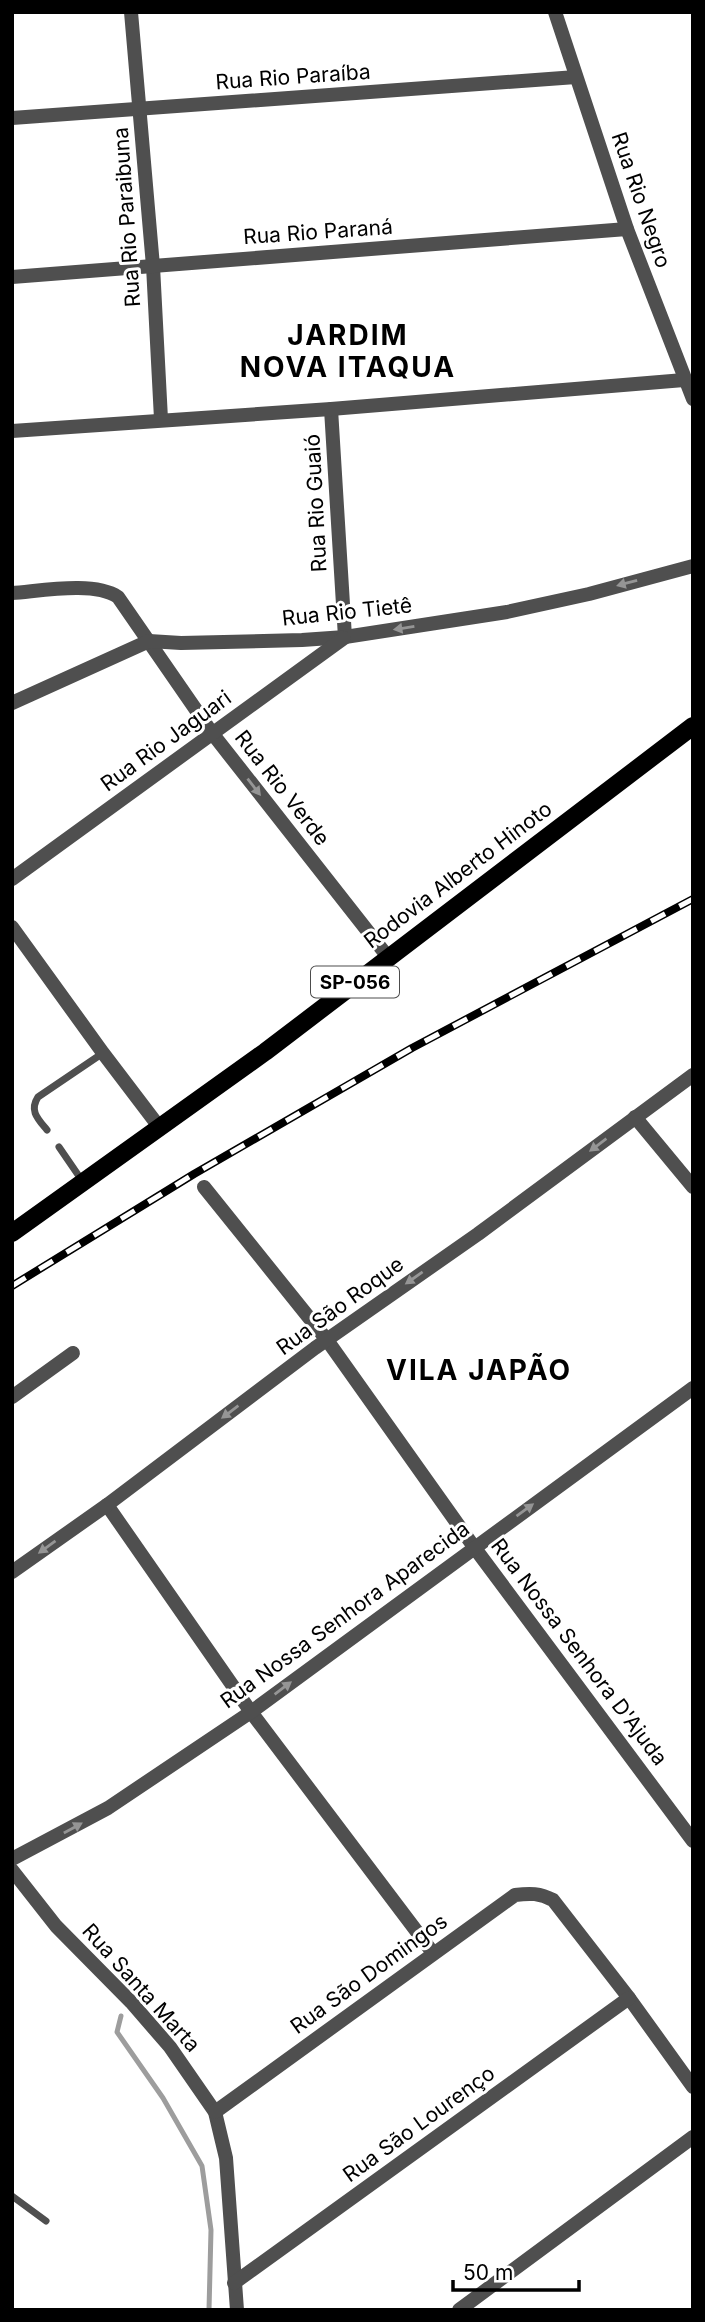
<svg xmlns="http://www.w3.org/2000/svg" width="705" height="2322" viewBox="0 0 705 2322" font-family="Inter,sans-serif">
<rect width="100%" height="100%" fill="#fff"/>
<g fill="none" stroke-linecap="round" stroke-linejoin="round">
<path stroke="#9d9d9d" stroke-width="5" d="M121,2016L117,2032L163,2098L202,2166L211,2230L209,2310"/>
<g stroke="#4f4f4f" stroke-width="7">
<path d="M47,1130C38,1119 29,1111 38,1097L103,1053"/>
<path d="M59,1147L83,1182"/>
<path d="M12,2196L46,2221"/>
</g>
<g stroke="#4f4f4f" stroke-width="14">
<path d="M131,12L153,266L161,419"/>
<path d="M12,118L576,77"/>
<path d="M12,277L627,229"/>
<path d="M331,409L345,637"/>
<path d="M12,431L331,409L684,380"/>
<path d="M12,593C41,591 94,581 118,597L212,733L388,957"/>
<path d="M12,703L149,641L181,643L302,640L345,637L507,612L589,594L693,566"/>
<path d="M12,879L344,638"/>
<path d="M12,927L103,1053L160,1128"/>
<path d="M635,1117L693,1187"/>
<path d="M204,1187L327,1340L474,1547L693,1841"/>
<path d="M12,1397L73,1353"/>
<path d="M107,1505L251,1712L433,1953"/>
<path d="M12,1870L56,1926L131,2002L170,2047L215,2112L226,2158L237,2310"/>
<path d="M215,2112L515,1895C530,1893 540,1893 553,1900L629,1998L693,2087"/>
<path d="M234,2283L629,1998"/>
<path d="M459,2310L693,2137"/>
</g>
<g stroke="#4f4f4f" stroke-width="14">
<path d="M555,12L627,229L693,399"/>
<path d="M12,1572L107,1505L315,1348L478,1234L693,1075"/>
<path d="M12,1859L108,1808L251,1712L693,1388"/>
</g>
<path stroke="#000" stroke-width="18" d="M12,1233L265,1052L693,726"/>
<g stroke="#000" stroke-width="8">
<path id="rail" d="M12,1286L194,1174L412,1048L693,899"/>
</g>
<use href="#rail" stroke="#fff" stroke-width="5" stroke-dasharray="16" stroke-linecap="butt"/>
</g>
<defs><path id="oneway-solid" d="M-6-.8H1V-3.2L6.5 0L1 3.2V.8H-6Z" transform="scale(1.75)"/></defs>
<g fill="#959595">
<use href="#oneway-solid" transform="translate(627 583) rotate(165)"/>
<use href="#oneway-solid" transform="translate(404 628) rotate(171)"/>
<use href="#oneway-solid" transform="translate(254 787) rotate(52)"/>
<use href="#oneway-solid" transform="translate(598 1145) rotate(143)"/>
<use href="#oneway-solid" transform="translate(414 1278) rotate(145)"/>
<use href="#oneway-solid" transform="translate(230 1412) rotate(143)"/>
<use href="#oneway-solid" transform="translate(525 1510) rotate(-36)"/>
<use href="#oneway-solid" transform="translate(47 1547) rotate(144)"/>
<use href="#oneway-solid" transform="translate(283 1688) rotate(-37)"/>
<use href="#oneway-solid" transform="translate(73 1828) rotate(-29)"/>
</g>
<g text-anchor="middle" stroke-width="6" stroke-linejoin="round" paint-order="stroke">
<rect fill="#fff" stroke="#4c4c4c" stroke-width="2" x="311" y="966.5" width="88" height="31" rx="5"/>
<g font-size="19" font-weight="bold" fill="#000">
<text x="355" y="989">SP-056</text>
</g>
<g font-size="21" fill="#000" stroke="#fff">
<text transform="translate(293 77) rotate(-4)" y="7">Rua Rio Paraíba</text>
<text transform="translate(641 200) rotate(71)" y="7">Rua Rio Negro</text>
<text transform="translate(127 217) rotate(-94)" y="7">Rua Rio Paraibuna</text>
<text transform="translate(318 232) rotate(-4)" y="7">Rua Rio Paraná</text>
<text transform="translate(316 503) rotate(-93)" y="7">Rua Rio Guaió</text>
<text transform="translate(347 612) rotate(-6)" y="7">Rua Rio Tietê</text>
<text transform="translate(166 741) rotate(-36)" y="7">Rua Rio Jaguari</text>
<text transform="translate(282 788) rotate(52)" y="7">Rua Rio Verde</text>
<text transform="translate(458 875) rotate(-37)" y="7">Rodovia Alberto Hinoto</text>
<text transform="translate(340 1306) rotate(-36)" y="7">Rua São Roque</text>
<text transform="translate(345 1615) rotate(-36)" y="7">Rua Nossa Senhora Aparecida</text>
<text transform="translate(579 1652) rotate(53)" y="7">Rua Nossa Senhora D'Ajuda</text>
<text transform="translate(369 1974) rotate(-36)" y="7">Rua São Domingos</text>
<text transform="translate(141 1988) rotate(48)" y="7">Rua Santa Marta</text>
<text transform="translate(419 2124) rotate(-36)" y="7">Rua São Lourenço</text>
</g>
<g font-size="28" font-weight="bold" letter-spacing="2" fill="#000" stroke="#fff">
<text x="348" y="345">JARDIM<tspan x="348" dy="32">NOVA ITAQUA</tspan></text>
<text x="479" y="1380">VILA JAPÃO</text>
</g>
</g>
<rect width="705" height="2322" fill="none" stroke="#000000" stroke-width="28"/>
<path d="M453 2280v10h126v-10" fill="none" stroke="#000000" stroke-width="3.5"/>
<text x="463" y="2280" font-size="21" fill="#000000" stroke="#ffffff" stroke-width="5" paint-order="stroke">50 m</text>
</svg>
